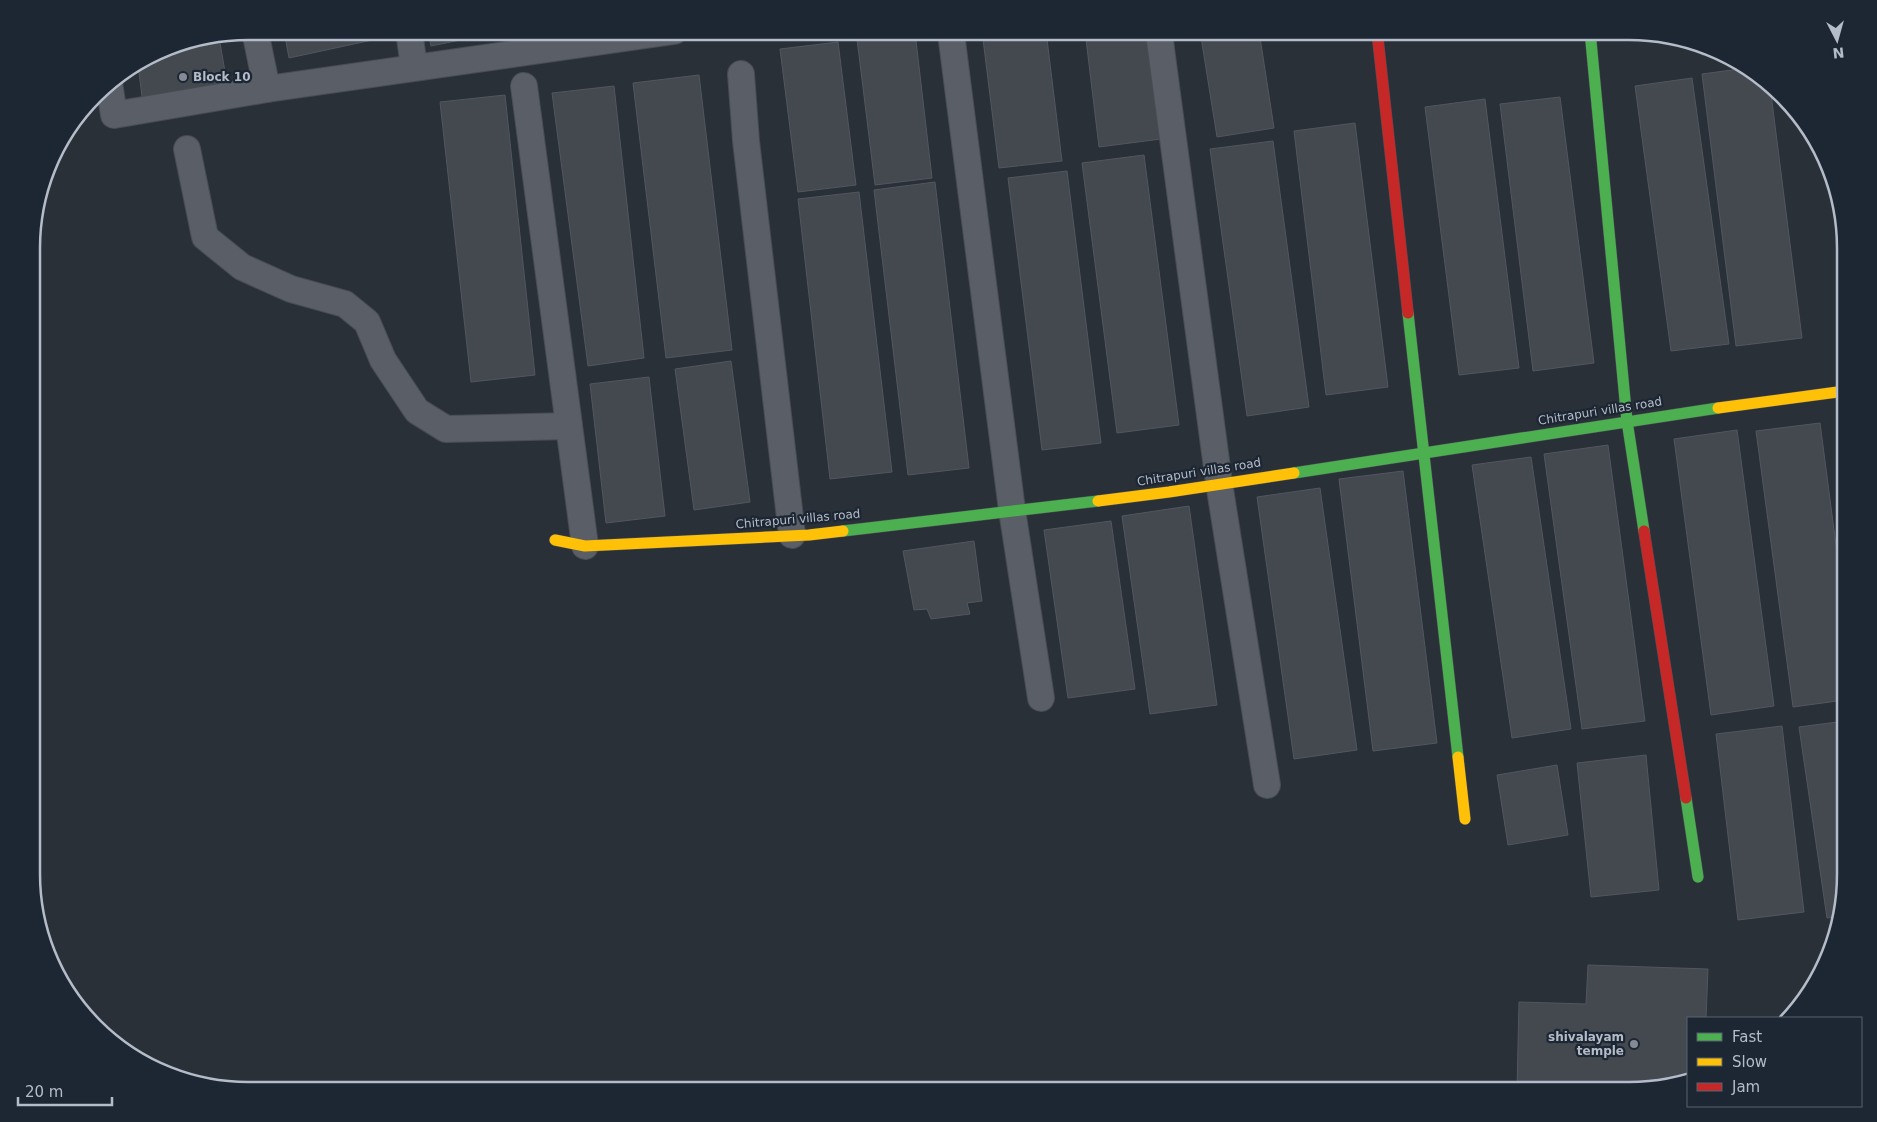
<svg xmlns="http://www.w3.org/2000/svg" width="1877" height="1122" viewBox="0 0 1877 1122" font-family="'DejaVu Sans',sans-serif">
<rect width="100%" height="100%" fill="#2a3038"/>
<path fill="#273a3e" d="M1811,990L1799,1005L1797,991Z"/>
<g fill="#444950" stroke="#52575f">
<path d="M284,31H376L377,39L289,58Z"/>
<path d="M428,31H505L431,46Z"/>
<path d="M982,31H1046L1062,161L999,168Z"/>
<path d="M1085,31H1147L1161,139L1099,147Z"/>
<path d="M1200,31H1259L1274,128L1217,137Z"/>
<path d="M915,32L932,178L875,185L857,39Z"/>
<path d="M219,37L228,89L143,104L138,65L166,48Z"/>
<path d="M838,42L856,185L798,192L780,49Z"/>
<path d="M1701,45L1720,53L1702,55Z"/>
<path d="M1747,68L1770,86L1802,338L1736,346L1702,74Z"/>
<path d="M699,75L732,350L666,358L633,83Z"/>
<path d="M1692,78L1729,344L1671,351L1635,86Z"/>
<path d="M614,86L644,358L588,366L552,93Z"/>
<path d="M505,95L535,375L471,382L440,102Z"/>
<path d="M1560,97L1594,363L1533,371L1500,104Z"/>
<path d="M1485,99L1519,368L1459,375L1425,107Z"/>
<path d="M1355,123L1388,387L1326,395L1294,131Z"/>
<path d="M1273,141L1309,407L1247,416L1210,149Z"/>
<path d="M1144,155L1179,425L1117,433L1082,163Z"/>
<path d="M1067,171L1101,443L1042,450L1008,178Z"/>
<path d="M935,182L969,468L908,475L874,190Z"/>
<path d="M859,192L892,472L830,479L798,199Z"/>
<path d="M731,361L750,502L694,510L675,369Z"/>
<path d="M649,377L665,516L606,523L590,384Z"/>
<path d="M1820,423L1845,614V700L1793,707L1756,431Z"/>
<path d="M1737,430L1774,706L1711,715L1674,439Z"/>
<path d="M1608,445L1645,721L1582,729L1544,454Z"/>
<path d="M1531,457L1571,729L1512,738L1472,465Z"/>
<path d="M1403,471L1437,743L1373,751L1339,479Z"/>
<path d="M1320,488L1357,750L1294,759L1257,497Z"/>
<path d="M1189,506L1217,705L1150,714L1122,516Z"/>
<path d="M1111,521L1135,689L1068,698L1044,530Z"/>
<path d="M974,541L982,601L967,603L970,614L931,619L927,609L914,610L903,551Z"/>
<path d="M1845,721V888L1836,917L1827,918L1799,727Z"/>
<path d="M1782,726L1804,912L1738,920L1716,734Z"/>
<path d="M1646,755L1659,890L1591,897L1577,763Z"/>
<path d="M1557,765L1568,835L1508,845L1497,775Z"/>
<path d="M1588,965L1708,969L1706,1018H1688V1076L1643,1090H1517L1519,1002L1586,1004Z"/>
</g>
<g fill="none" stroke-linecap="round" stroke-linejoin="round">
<g stroke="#484c53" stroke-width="28">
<g id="street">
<path d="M255,31L267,89"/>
<path d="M409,31L414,67"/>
<path d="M952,41L1012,510L1041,698"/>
<path d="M1160,41L1219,483L1267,785"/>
<path d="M741,74L746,141L792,535"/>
<path d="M109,83L114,115L267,89L674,31"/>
<path d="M524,86L585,546"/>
<path d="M187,149L205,237L242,267L291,289L345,304L367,322L383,360L417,411L446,429L569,426"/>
</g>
</g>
<g stroke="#484c53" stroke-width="12">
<g id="fast">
<path d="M1590,31L1627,421L1644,531"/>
<path d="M1408,313L1458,757"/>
<path d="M1294,473L1718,408"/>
<path d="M843,531L1098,501"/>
<path d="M1686,798L1698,877"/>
</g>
</g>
<g stroke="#484c53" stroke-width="12">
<g id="slow">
<path d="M1718,408L1845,391"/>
<path d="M1098,501L1169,492L1294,473"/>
<path d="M555,540L585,546L809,535L843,531"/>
<path d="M1458,757L1465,819"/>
</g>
</g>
<g stroke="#484c53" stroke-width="12">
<g id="jam">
<path d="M1377,31L1408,313"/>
<path d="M1644,531L1686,798"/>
</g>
</g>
<use href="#street" stroke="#5a5e66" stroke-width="26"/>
<use href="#fast" stroke="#4caf50" stroke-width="11"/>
<use href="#slow" stroke="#ffc107" stroke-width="11"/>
<use href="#jam" stroke="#c62828" stroke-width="11"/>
</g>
<g fill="#848b96" stroke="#1d2633" stroke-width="2">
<circle cx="183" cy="77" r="5"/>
<circle cx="1634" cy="1044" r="5"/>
</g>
<g text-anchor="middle" stroke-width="4.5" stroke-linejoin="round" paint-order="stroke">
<g font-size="12" font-weight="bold" fill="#b4bcc9" stroke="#1d2633" text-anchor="start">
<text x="193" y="81">Block 10</text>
<text x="1624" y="1041" text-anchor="end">shivalayam<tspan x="1624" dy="14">temple</tspan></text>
</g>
<g font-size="12" fill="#b4bcc9" stroke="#1d2633">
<text transform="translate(1600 411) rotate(-9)" y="4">Chitrapuri villas road</text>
<text transform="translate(1199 472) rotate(-9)" y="4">Chitrapuri villas road</text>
<text transform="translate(798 519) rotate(-5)" y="4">Chitrapuri villas road</text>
</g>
</g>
<path d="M0 0H1877V1122H0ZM248 40H1629A208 208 0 0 1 1837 248V874A208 208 0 0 1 1629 1082H248A208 208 0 0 1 40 874V248A208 208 0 0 1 248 40Z" fill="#1d2633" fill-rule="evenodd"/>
<path fill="none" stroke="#b4bcc9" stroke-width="2.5" d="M248 40H1629A208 208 0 0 1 1837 248V874A208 208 0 0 1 1629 1082H248A208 208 0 0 1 40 874V248A208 208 0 0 1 248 40Z"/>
<rect x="1687" y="1017" width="175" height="90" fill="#1d2633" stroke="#59626f"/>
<rect x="1697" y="1033" width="25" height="8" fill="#4caf50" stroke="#59626f"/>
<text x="1732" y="1042" font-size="15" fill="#b4bcc9">Fast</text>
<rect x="1697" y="1058" width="25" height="8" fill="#ffc107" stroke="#59626f"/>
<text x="1732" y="1067" font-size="15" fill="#b4bcc9">Slow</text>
<rect x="1697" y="1083" width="25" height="8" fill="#c62828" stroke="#59626f"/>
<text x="1732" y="1092" font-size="15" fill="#b4bcc9">Jam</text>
<g transform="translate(1837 40) rotate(174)" stroke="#1d2633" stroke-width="4" paint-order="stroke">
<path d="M0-4L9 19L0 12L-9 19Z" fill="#b4bcc9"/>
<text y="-8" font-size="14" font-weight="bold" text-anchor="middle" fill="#b4bcc9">N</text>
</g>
<path d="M18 1097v8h94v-8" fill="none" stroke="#b4bcc9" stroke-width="2.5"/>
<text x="25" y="1097" font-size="15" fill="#b4bcc9" stroke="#1d2633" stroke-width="4" paint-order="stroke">20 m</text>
</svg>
